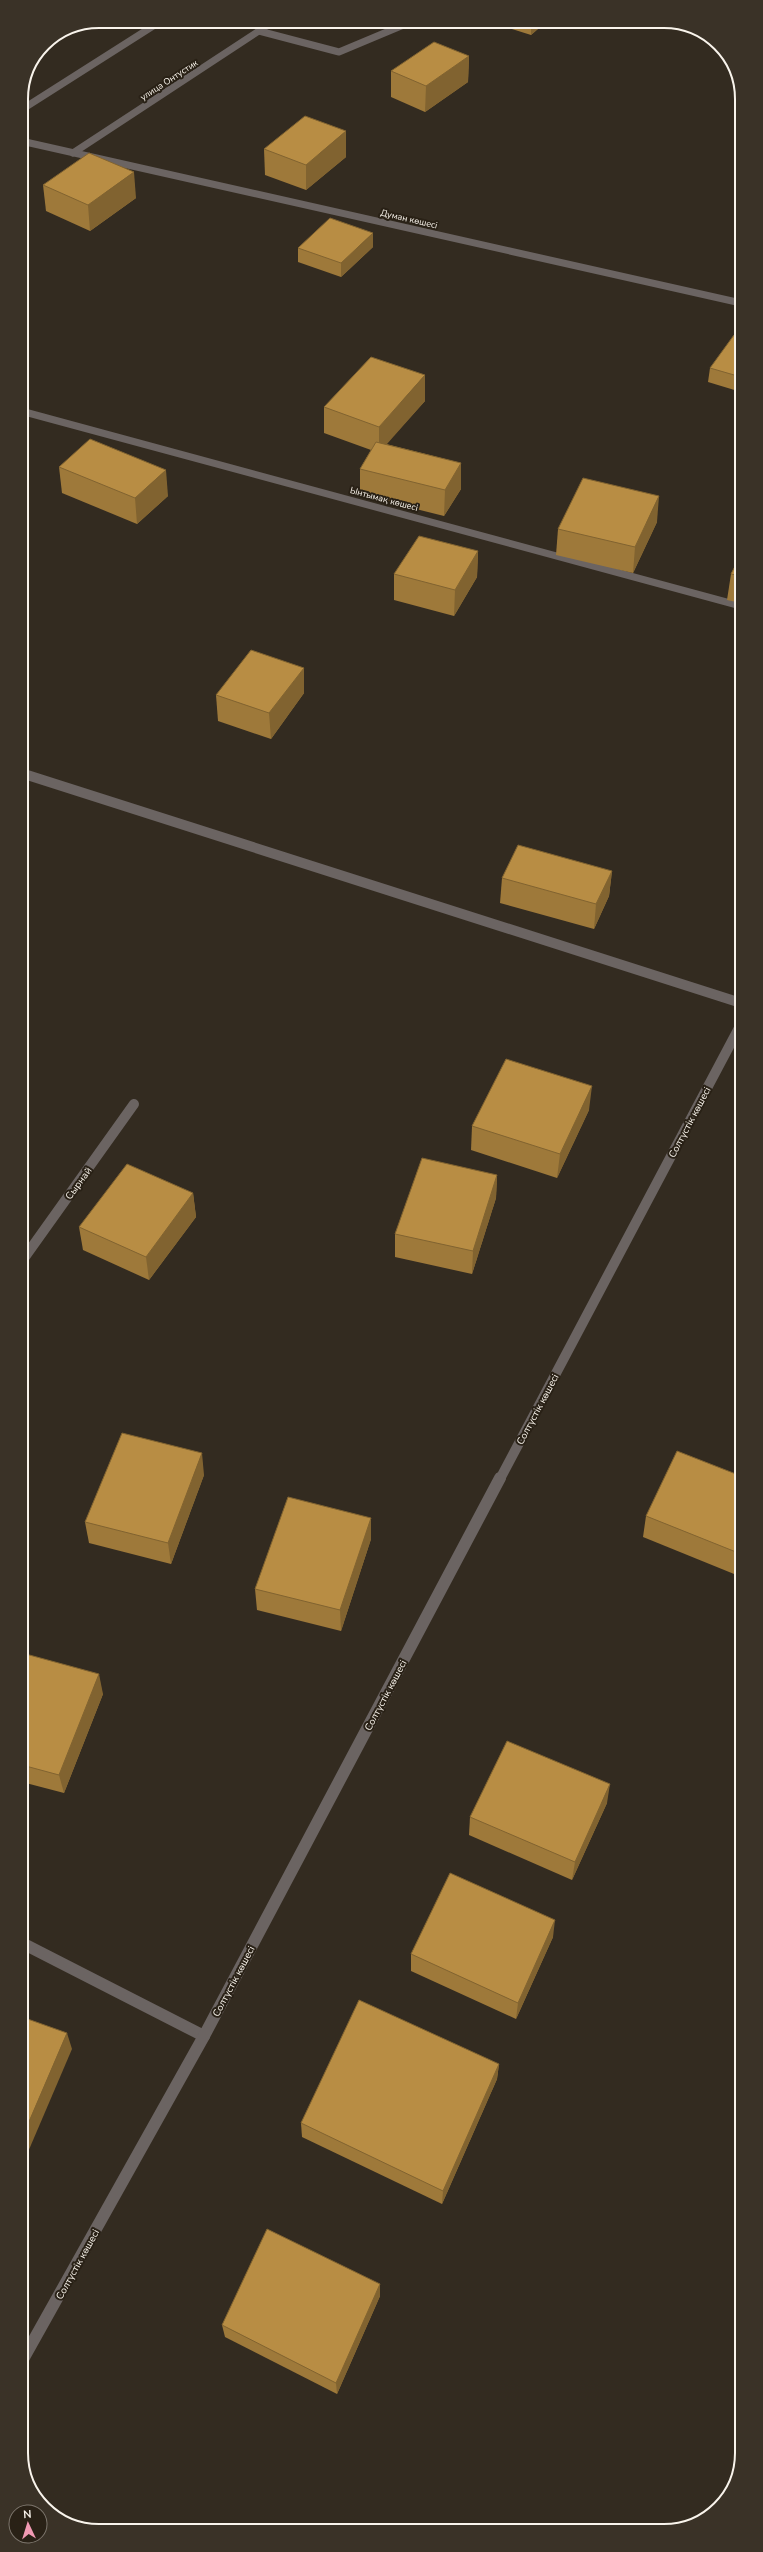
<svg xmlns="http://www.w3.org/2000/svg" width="763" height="2552" viewBox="0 0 763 2552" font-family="'Nunito Sans',sans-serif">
<rect width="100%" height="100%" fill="#332b20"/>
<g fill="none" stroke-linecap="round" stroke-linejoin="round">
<g stroke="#6b6462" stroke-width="7">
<path d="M259,31L339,52L413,21"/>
<path d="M21,110L161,21"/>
<path d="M21,141L741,303"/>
<path d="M73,153L274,21"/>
<path d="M21,411L741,606"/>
</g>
<g stroke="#6b6462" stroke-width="10">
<path d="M21,773L741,1003"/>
<path d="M22,1261L134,1104"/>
<path d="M500,1479L741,1024"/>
</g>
<g stroke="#6b6462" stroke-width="12">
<path d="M22,1943L204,2036"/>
<path d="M22,2361L204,2036L500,1478"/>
</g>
</g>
<g fill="#9e793a">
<path d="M490,21H547L531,35L490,22Z"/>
<path d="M469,56L468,82L425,112L391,97V71Z"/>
<path d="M264,149L346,157L306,190L265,175Z"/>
<path d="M43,185L136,198L90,231L46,211Z"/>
<path d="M373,247L341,277L298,262V248Z"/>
<path d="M741,337V392L708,382L710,368Z"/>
<path d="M425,401L386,444L461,463V489L444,516L360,495V469L371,450L324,433V407Z"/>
<path d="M59,467L168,496L137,524L62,493Z"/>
<path d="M657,522L633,573L556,555L558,529Z"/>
<path d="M478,551L477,577L454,616L394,600V574Z"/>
<path d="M741,555V603L727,600L731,574Z"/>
<path d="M304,668V693L271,739L218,721L216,695Z"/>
<path d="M612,871L609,896L594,929L500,903L502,878Z"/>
<path d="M589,1110L557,1178L471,1150L472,1126Z"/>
<path d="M497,1175L496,1198L472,1274L395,1257V1234Z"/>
<path d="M193,1193L196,1217L149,1280L83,1250L79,1227Z"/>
<path d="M204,1475L171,1564L89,1543L85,1522Z"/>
<path d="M741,1476V1571L739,1576L643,1537L646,1516Z"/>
<path d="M371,1518V1539L341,1631L257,1610L255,1589Z"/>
<path d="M22,1653L103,1694L64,1793L22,1782Z"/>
<path d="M607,1803L572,1880L469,1835L470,1817Z"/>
<path d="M553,1937L516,2019L411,1971V1954Z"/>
<path d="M499,2064L497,2079L442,2204L302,2137L301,2123Z"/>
<path d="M380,2284V2296L337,2394L225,2337L222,2325Z"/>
</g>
<g fill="#816330">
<path d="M531,21H547L531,35Z"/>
<path d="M469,56L468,82L425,112L426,86Z"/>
<path d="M346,131V157L306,190V165Z"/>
<path d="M134,172L136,198L90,231L88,205Z"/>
<path d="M373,233V247L341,277V263Z"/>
<path d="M425,375V401L379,453V427Z"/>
<path d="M461,463V489L444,516L445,490Z"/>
<path d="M166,470L168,496L137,524L135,498Z"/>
<path d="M659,496L657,522L633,573L635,547Z"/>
<path d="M478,551L477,577L454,616L455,590Z"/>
<path d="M304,668V693L271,739L269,713Z"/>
<path d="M612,871L609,896L594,929L596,904Z"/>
<path d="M592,1086L589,1110L557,1178L560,1154Z"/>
<path d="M497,1175L496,1198L472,1274L473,1251Z"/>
<path d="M193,1193L196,1217L149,1280L146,1257Z"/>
<path d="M202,1453L204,1475L171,1564L168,1543Z"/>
<path d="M371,1518V1539L341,1631L340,1610Z"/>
<path d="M99,1674L103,1694L64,1793L59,1775Z"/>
<path d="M610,1784L607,1803L572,1880L575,1862Z"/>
<path d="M555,1920L553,1937L516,2019L518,2003Z"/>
<path d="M67,2033L72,2049L22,2166V2138Z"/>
<path d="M499,2064L497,2079L442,2204L443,2191Z"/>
<path d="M380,2284V2296L337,2394L336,2383Z"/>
</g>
<g fill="#b88d44" stroke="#816330">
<path d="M434,42L469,56L426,86L391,71Z"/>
<path d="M305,116L346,131L306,165L264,149Z"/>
<path d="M89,153L134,172L88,205L43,185Z"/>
<path d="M330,218L373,233L341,263L298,248Z"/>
<path d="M734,335L741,337V377L710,368Z"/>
<path d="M371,357L425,375L379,427L324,407Z"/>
<path d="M90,439L166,470L135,498L59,467Z"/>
<path d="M376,442L461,463L445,490L360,469Z"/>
<path d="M583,478L659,496L635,547L558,529Z"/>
<path d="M419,536L478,551L455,590L394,574Z"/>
<path d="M741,555V576L731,574Z"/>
<path d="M251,650L304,668L269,713L216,695Z"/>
<path d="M518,845L612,871L596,904L502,878Z"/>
<path d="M506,1059L592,1086L560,1154L472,1126Z"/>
<path d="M422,1158L497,1175L473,1251L395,1234Z"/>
<path d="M127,1164L193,1193L146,1257L79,1227Z"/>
<path d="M122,1433L202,1453L168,1543L85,1522Z"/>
<path d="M677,1451L741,1476V1554L646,1516Z"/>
<path d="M288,1497L371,1518L340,1610L255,1589Z"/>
<path d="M22,1653L99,1674L59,1775L22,1765Z"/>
<path d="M507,1741L610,1784L575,1862L470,1817Z"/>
<path d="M450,1873L555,1920L518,2003L411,1954Z"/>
<path d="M359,2000L499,2064L443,2191L301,2123Z"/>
<path d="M22,2017L67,2033L22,2138Z"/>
<path d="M267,2229L380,2284L336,2383L222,2325Z"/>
</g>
<g text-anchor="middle" stroke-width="4" stroke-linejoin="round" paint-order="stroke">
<g font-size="9" fill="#f9f4ec" stroke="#292116">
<text transform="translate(169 80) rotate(-33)" y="3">улица Онтустик</text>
<text transform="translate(409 219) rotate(13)" y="3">Думан көшесі</text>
<text transform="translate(384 499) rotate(15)" y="3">Ынтымақ көшесі</text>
</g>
<g font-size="10" fill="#f9f4ec" stroke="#292116">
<text transform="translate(689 1122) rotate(-62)" y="4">Солтүстік көшесі</text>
<text transform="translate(78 1183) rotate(-54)" y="4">Сырнай</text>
<text transform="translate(537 1409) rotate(-62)" y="4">Солтүстік көшесі</text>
<text transform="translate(385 1695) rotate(-62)" y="4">Солтүстік көшесі</text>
<text transform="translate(233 1981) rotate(-62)" y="4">Солтүстік көшесі</text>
<text transform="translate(77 2264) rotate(-61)" y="4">Солтүстік көшесі</text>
</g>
</g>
<path d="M0 0H763V2552H0ZM99 28H664A71 71 0 0 1 735 99V2453A71 71 0 0 1 664 2524H99A71 71 0 0 1 28 2453V99A71 71 0 0 1 99 28Z" fill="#3a3227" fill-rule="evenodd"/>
<path fill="none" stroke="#f9f4ec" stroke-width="2" d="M99 28H664A71 71 0 0 1 735 99V2453A71 71 0 0 1 664 2524H99A71 71 0 0 1 28 2453V99A71 71 0 0 1 99 28Z"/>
<g transform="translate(28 2524) rotate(356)"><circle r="19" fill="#292116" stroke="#7c756c"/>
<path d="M0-3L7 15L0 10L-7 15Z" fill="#f19ab3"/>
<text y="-6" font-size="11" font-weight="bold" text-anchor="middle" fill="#f9f4ec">N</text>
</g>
</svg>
